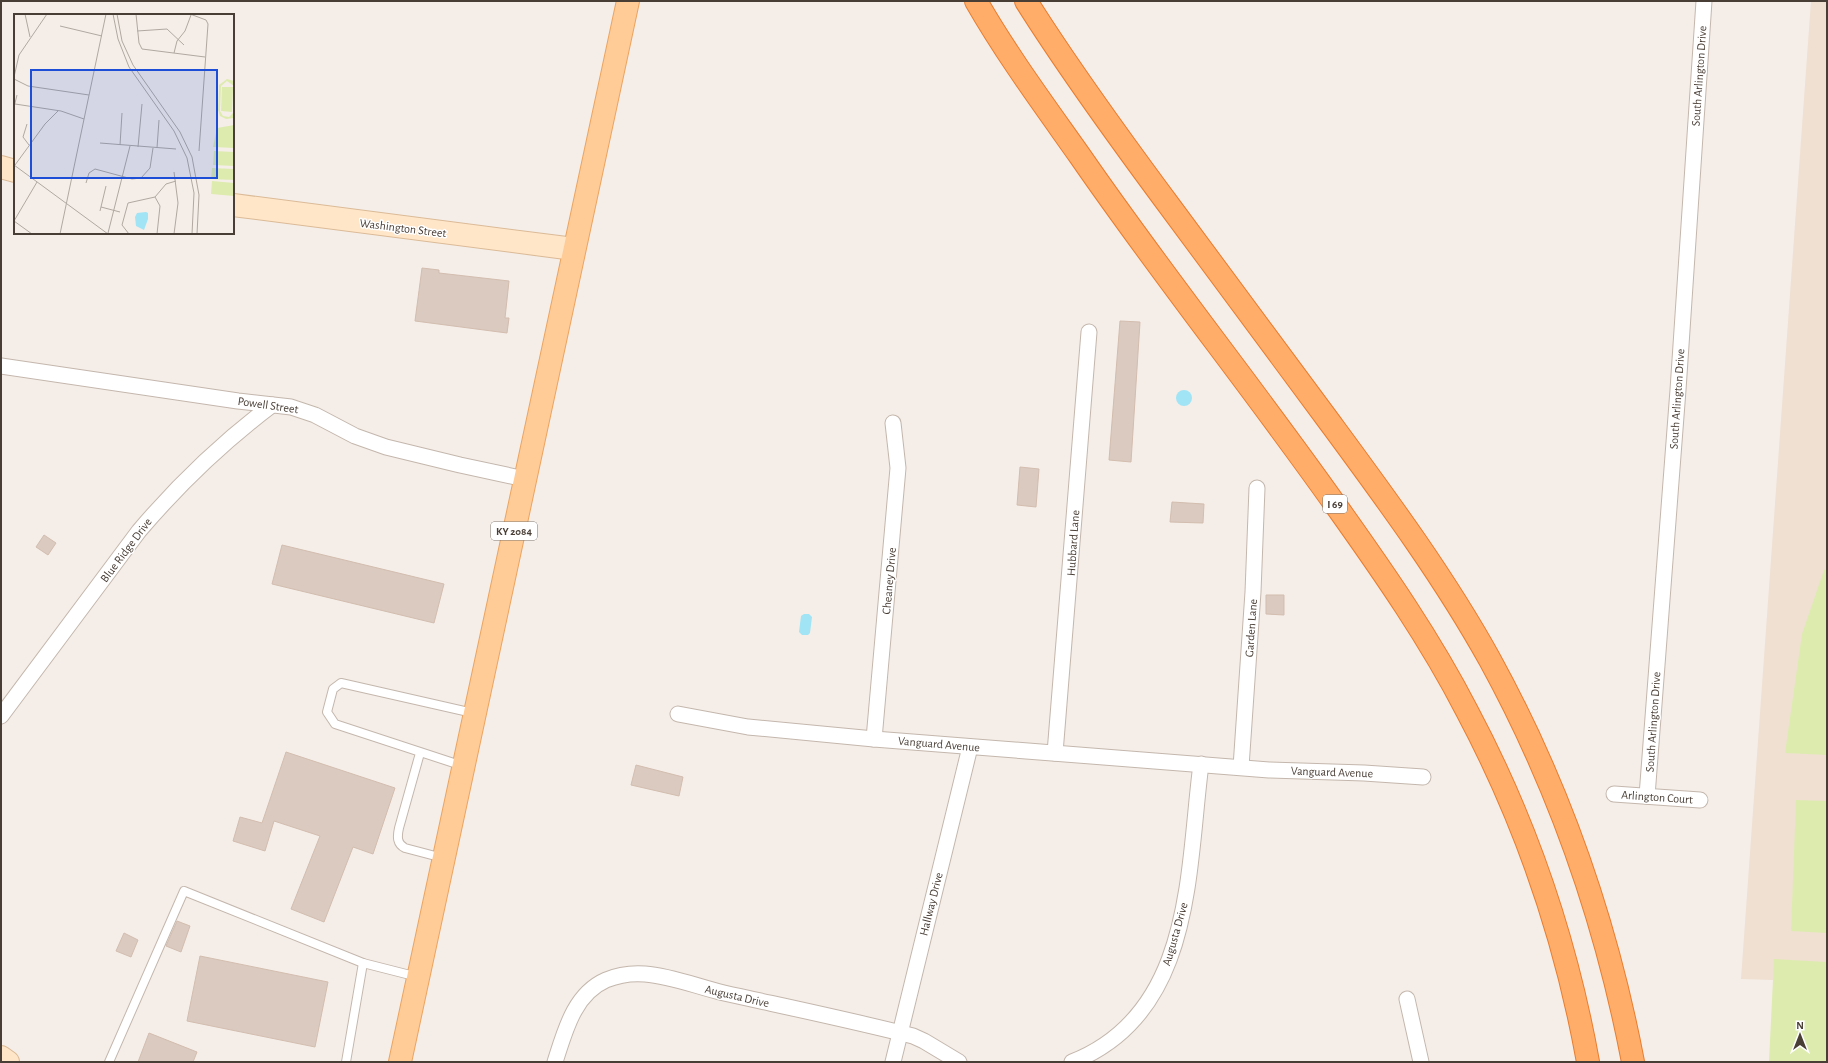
<svg xmlns="http://www.w3.org/2000/svg" width="1828" height="1063" viewBox="0 0 1828 1063" font-family="'Alegreya Sans',sans-serif">
<rect width="100%" height="100%" fill="#f5eee8"/>
<path fill="#efe0d1" d="M1811,1H1827V982L1741,979Z"/>
<g fill="#ddebaf">
<path d="M1827,569V755L1785,753L1802,634L1824,570Z"/>
<path d="M1796,800L1827,801V933L1791,931Z"/>
<path d="M1774,959L1827,962V1062H1769Z"/>
</g>
<g fill="#a1e4f5">
<circle cx="1184" cy="398" r="8"/>
<path d="M804,614H809L812,617L810,633L808,635H802L799,632L801,616Z"/>
</g>
<g fill="#dacac0" stroke="#d3bdaf">
<path d="M422,268L439,270V273L509,281L505,318H509L507,333L415,321Z"/>
<path d="M1120,321L1140,322L1131,462L1109,460Z"/>
<path d="M1020,467L1039,469L1036,507L1017,505Z"/>
<path d="M1172,502L1204,504L1203,523L1170,522Z"/>
<path d="M44,535L56,543L48,555L36,547Z"/>
<path d="M282,545L444,584L434,623L272,584Z"/>
<path d="M1266,595H1284V615L1266,614Z"/>
<path d="M286,752L395,788L373,854L353,847L324,922L291,909L320,836L274,821L265,851L233,841L240,817L262,823Z"/>
<path d="M636,765L683,777L679,796L631,785Z"/>
<path d="M177,921L190,926L181,952L166,946Z"/>
<path d="M124,933L138,940L131,957L116,951Z"/>
<path d="M200,956L328,982L315,1047L187,1021Z"/>
<path d="M149,1033L197,1052L193,1062H138Z"/>
</g>
<g fill="none" stroke-linecap="round" stroke-linejoin="round">
<g stroke="#c4b7ad" stroke-width="10">
<g id="lane">
<path d="M420,753L399,828C397,837 397,844 405,848L443,858"/>
<path d="M463,766L335,724L327,712L333,689L341,683L473,713"/>
<path d="M109,1062L184,891L363,963L418,977"/>
<path d="M346,1062L363,963"/>
</g>
</g>
<g stroke="#c4b7ad" stroke-width="17">
<g id="street">
<path d="M1,366L238,401L291,407L315,415L355,436L386,447L460,465L525,479"/>
<path d="M678,714L748,727L874,739L1269,770L1364,773L1423,777"/>
<path d="M1,716L139,531C179,484 223,442 272,405"/>
<path d="M874,739L898,468L893,423"/>
<path d="M1055,753L1089,332"/>
<path d="M1241,767L1253,592L1257,488"/>
<path d="M1614,794L1700,800"/>
<path d="M1647,796L1678,390L1704,1"/>
<path d="M1407,999L1421,1062"/>
<path d="M555,1062C565,1031 574,994 606,980C618,975 632,973 645,974C672,976 698,987 724,993C787,1007 850,1020 913,1036L924,1041L959,1062"/>
<path d="M893,1062L970,747"/>
<path d="M1072,1062C1194,1014 1187,872 1201,764"/>
</g>
</g>
<g stroke="#dbba97" stroke-width="24">
<g id="secondary">
<path d="M1,167L15,171"/>
<path d="M233,205L574,249"/>
<path d="M1,1057L8,1062"/>
</g>
</g>
<g stroke="#eba460" stroke-width="24">
<path id="primary" d="M400,1062L628,1"/>
</g>
<g stroke="#e77d30" stroke-width="24">
<g id="highway">
<path d="M976,1C1007,55 1044,105 1080,156C1162,275 1253,388 1337,507C1384,573 1430,639 1467,711C1525,820 1566,940 1588,1062"/>
<path d="M1026,1C1070,71 1119,138 1168,204C1222,277 1277,350 1331,424C1387,500 1444,577 1490,660C1559,786 1606,921 1633,1062"/>
</g>
</g>
<use href="#lane" stroke="#fff" stroke-width="8"/>
<use href="#street" stroke="#fff" stroke-width="15"/>
<use href="#secondary" stroke="#ffe6c8" stroke-width="22"/>
<use href="#primary" stroke="#ffcb97" stroke-width="22"/>
<use href="#highway" stroke="#ffad69" stroke-width="22"/>
</g>
<g text-anchor="middle" stroke-width="3" stroke-linejoin="round" paint-order="stroke">
<g fill="#fff" stroke="#807872" stroke-width="1">
<rect x="1323" y="495" width="24" height="18" rx="3"/>
<rect x="491" y="522" width="46" height="18" rx="3"/>
</g>
<g font-size="11" font-weight="bold" fill="#493e36">
<text x="1335" y="508">I 69</text>
<text x="514" y="535">KY 2084</text>
</g>
<g font-size="12" fill="#493e36" stroke="#fff">
<text transform="translate(1699 76) rotate(-86)" y="4">South Arlington Drive</text>
<text transform="translate(403 228) rotate(7)" y="4">Washington Street</text>
<text transform="translate(1677 399) rotate(-86)" y="4">South Arlington Drive</text>
<text transform="translate(268 405) rotate(8)" y="4">Powell Street</text>
<text transform="translate(1073 543) rotate(-86)" y="4">Hubbard Lane</text>
<text transform="translate(126 550) rotate(-53)" y="4">Blue Ridge Drive</text>
<text transform="translate(889 581) rotate(-85)" y="4">Cheaney Drive</text>
<text transform="translate(1251 628) rotate(-86)" y="4">Garden Lane</text>
<text transform="translate(1653 722) rotate(-86)" y="4">South Arlington Drive</text>
<text transform="translate(939 744) rotate(5)" y="4">Vanguard Avenue</text>
<text transform="translate(1332 772) rotate(2)" y="4">Vanguard Avenue</text>
<text transform="translate(1657 797) rotate(4)" y="4">Arlington Court</text>
<text transform="translate(931 904) rotate(-76)" y="4">Hallway Drive</text>
<text transform="translate(1175 934) rotate(-74)" y="4">Augusta Drive</text>
<text transform="translate(737 996) rotate(13)" y="4">Augusta Drive</text>
</g>
</g>
<g transform="translate(14 14)">
<rect width="220" height="220" fill="#f5eee8"/>
<path d="M213,65L220,67V72L213,67L207,72L206,97L209,102L215,103L219,99L220,91V104L212,105L206,102L204,96L205,71ZM208,73H219L218,98L207,97ZM220,111V134L199,133L203,114ZM200,137L220,138V152L199,151ZM198,154L220,155V166L197,165ZM198,167L220,169V182L197,180Z" fill="#ddebaf"/>
<path d="M132,198L134,199V205L130,216L122,212L121,203L123,199Z" fill="#a1e4f5"/>
<path fill="none" stroke="#b0a8a1" stroke-width="1" d="M11,0L16,23M99,0L104,25L115,53L160,117L173,144L180,179L178,220M103,0L108,27L119,51L166,118L178,143L185,181L183,220M122,0L125,29L128,35L191,43M176,0L192,6L194,10L185,137M46,12L88,22M123,17L153,15L170,31M160,39L163,27L171,17L177,1M0,63L5,41L33,0M0,65L14,72L75,81M1,90L47,97L70,105M0,93L3,81M13,110L9,123L15,131M86,129L162,135M106,131L108,99M124,133L128,90M143,134L145,106M0,151L94,220M1,151L31,110L44,97M72,169L75,159L81,155L118,165L127,164L136,154L139,134M141,183L146,192L143,220M87,193L106,198M86,197L92,172M0,207L23,168M0,207L18,220M94,219L116,132M46,220L92,0M115,220L108,211L114,189L141,183L152,170L162,167M160,220L164,189L160,158"/>
<path fill="#1d4ed8" fill-opacity="0.15" stroke="#1d4ed8" stroke-width="2" d="M17,56H203V164H17Z"/>
<rect width="220" height="220" fill="none" stroke="#493e36" stroke-width="2"/>
</g>
<rect width="1828" height="1063" fill="none" stroke="#493e36" stroke-width="4"/>
<g transform="translate(1800 1035)" stroke="#ffffff" stroke-width="3" paint-order="stroke">
<path d="M0-3L7 15L0 10L-7 15Z" fill="#493e36"/>
<text y="-6" font-size="11" font-weight="bold" text-anchor="middle" fill="#493e36">N</text>
</g>
</svg>
